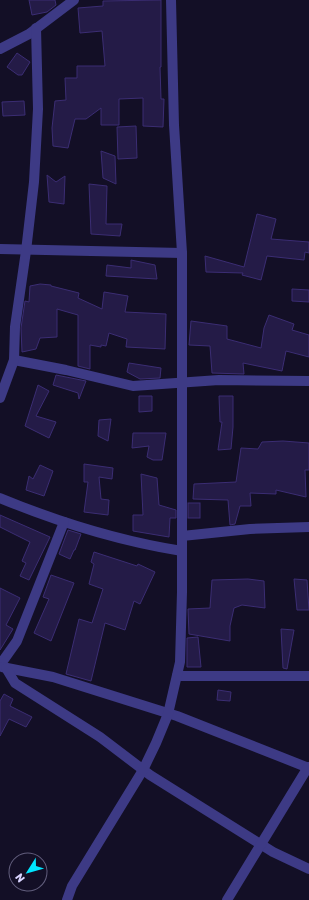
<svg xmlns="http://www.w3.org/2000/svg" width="309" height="900" viewBox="0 0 309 900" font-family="Rubik,sans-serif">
<rect width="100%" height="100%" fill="#130f26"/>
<g fill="#241b47" stroke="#3b2d73">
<path d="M29,0H55L56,5L47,12L32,15Z"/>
<path d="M161,0V67H160L161,99H164L163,127L143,126V98L119,99V125H101V108L86,119H75L68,148L53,146L52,128L55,101L66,100L65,78H77V66H105L102,31L80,33L78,8L103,6V1Z"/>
<path d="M17,53L30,62L22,75H18L7,67Z"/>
<path d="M24,101L25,115L3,116L2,102Z"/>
<path d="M136,126L137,158L118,159L117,127Z"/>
<path d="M101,151L115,156L116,184L103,178Z"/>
<path d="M47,175L56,182L65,176L64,204L49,202Z"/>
<path d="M89,184L107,186L106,224H122L120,236L91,234Z"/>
<path d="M257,214L276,219L271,239L309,242V253L305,252L304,260L267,256L261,280L242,275L243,273L206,272L205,256L244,267Z"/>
<path d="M131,260L155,265L157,279L106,276L107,265L131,268Z"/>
<path d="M40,284L51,285V286L79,293L78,298L102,309L104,292L128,296L125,312L166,314L165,349L126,347L127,339L109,333L106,346L101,345V347L90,345V369L78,366V315L57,309V337L40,338L36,349L22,352L21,328L25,301L29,302L30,286Z"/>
<path d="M292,289L309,290V302L292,301Z"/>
<path d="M269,315L294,324L292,330L309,335V357L286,351L282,371L243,363L244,374L212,373L210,346L189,345L191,321L227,326V339L261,348L264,328Z"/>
<path d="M129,363L161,368L160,378L140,379L127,372Z"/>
<path d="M56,375L86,381L79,399L78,393L53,385Z"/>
<path d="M38,385L49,391L36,416L56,422L49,438L25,426Z"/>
<path d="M139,396H152V411L139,412Z"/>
<path d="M219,396H233V427L231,449L218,450L222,422H220Z"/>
<path d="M111,419L108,441L98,436L99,420Z"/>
<path d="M133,433H166L162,460H153L147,457L149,446L132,448Z"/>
<path d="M283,441L309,443V470H305L306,497L276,490V494L250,493L251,506H240L235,524L230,525L228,500L193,499L194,484L236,482L241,448L258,449L262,442Z"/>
<path d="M84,464L113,468L112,479L99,477L101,499L109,500L108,515L84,512L88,482H84Z"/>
<path d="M40,465L53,471L44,496L26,490L29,476L33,479Z"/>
<path d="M141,474L157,478L159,505L176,510V518H170L169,537L133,531V515H143Z"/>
<rect x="188" y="503" width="12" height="15"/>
<path d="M0,515L50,537L29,580L20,576L26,563L22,561L30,542L0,527Z"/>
<path d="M68,530L81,534L75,550H74L70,559L59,554Z"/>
<path d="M94,552L137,566L138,564L155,572L140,604L134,601L125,630L105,623L91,681L66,674L79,619L92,623L103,589L89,584L94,564L91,562Z"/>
<path d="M51,575L74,583L51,641L34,633L49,599L43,597Z"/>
<path d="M248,579L264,581L265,608L242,605L234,608L230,626V641L189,634L188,609L210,608L212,580Z"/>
<path d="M294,579L307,580L309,610H297Z"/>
<path d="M0,588L20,598L6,625L13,629L0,650Z"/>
<path d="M281,629L294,630L287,669L283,668Z"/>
<path d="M198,637L201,667H187V638Z"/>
<path d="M218,690L231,692L230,701L217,700Z"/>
<path d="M4,694L13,699L10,706L32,717L26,727L9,719L0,736V701Z"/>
</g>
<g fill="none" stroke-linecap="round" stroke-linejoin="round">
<g stroke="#3d3a85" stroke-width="10">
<path d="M0,49L29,34L74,0"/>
<path d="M0,249L182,253"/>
<path d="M14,360L66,370L133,386L219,380L309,381"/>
<path d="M0,398L14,360L15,327L26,251L34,182L38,109L36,28"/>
<path d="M0,498C58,522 119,541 182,551"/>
<path d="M182,536L250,529L309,527"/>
<path d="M0,665L17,641L64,522"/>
<path d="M2,667L53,677L177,716L309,768"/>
<path d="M6,668L15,683L100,737L150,775L273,852L309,869"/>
<path d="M177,676H309"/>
<path d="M67,900L72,886L143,770L156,743L168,714L180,662L182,592V253L174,125L171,0"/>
<path d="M227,900L308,767"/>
</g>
</g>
<g transform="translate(28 872) rotate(233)"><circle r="19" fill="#130f26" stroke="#625e7d"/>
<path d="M0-3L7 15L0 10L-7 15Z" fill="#00e5ff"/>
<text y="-6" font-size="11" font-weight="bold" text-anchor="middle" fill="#d9d4ff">N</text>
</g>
</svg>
